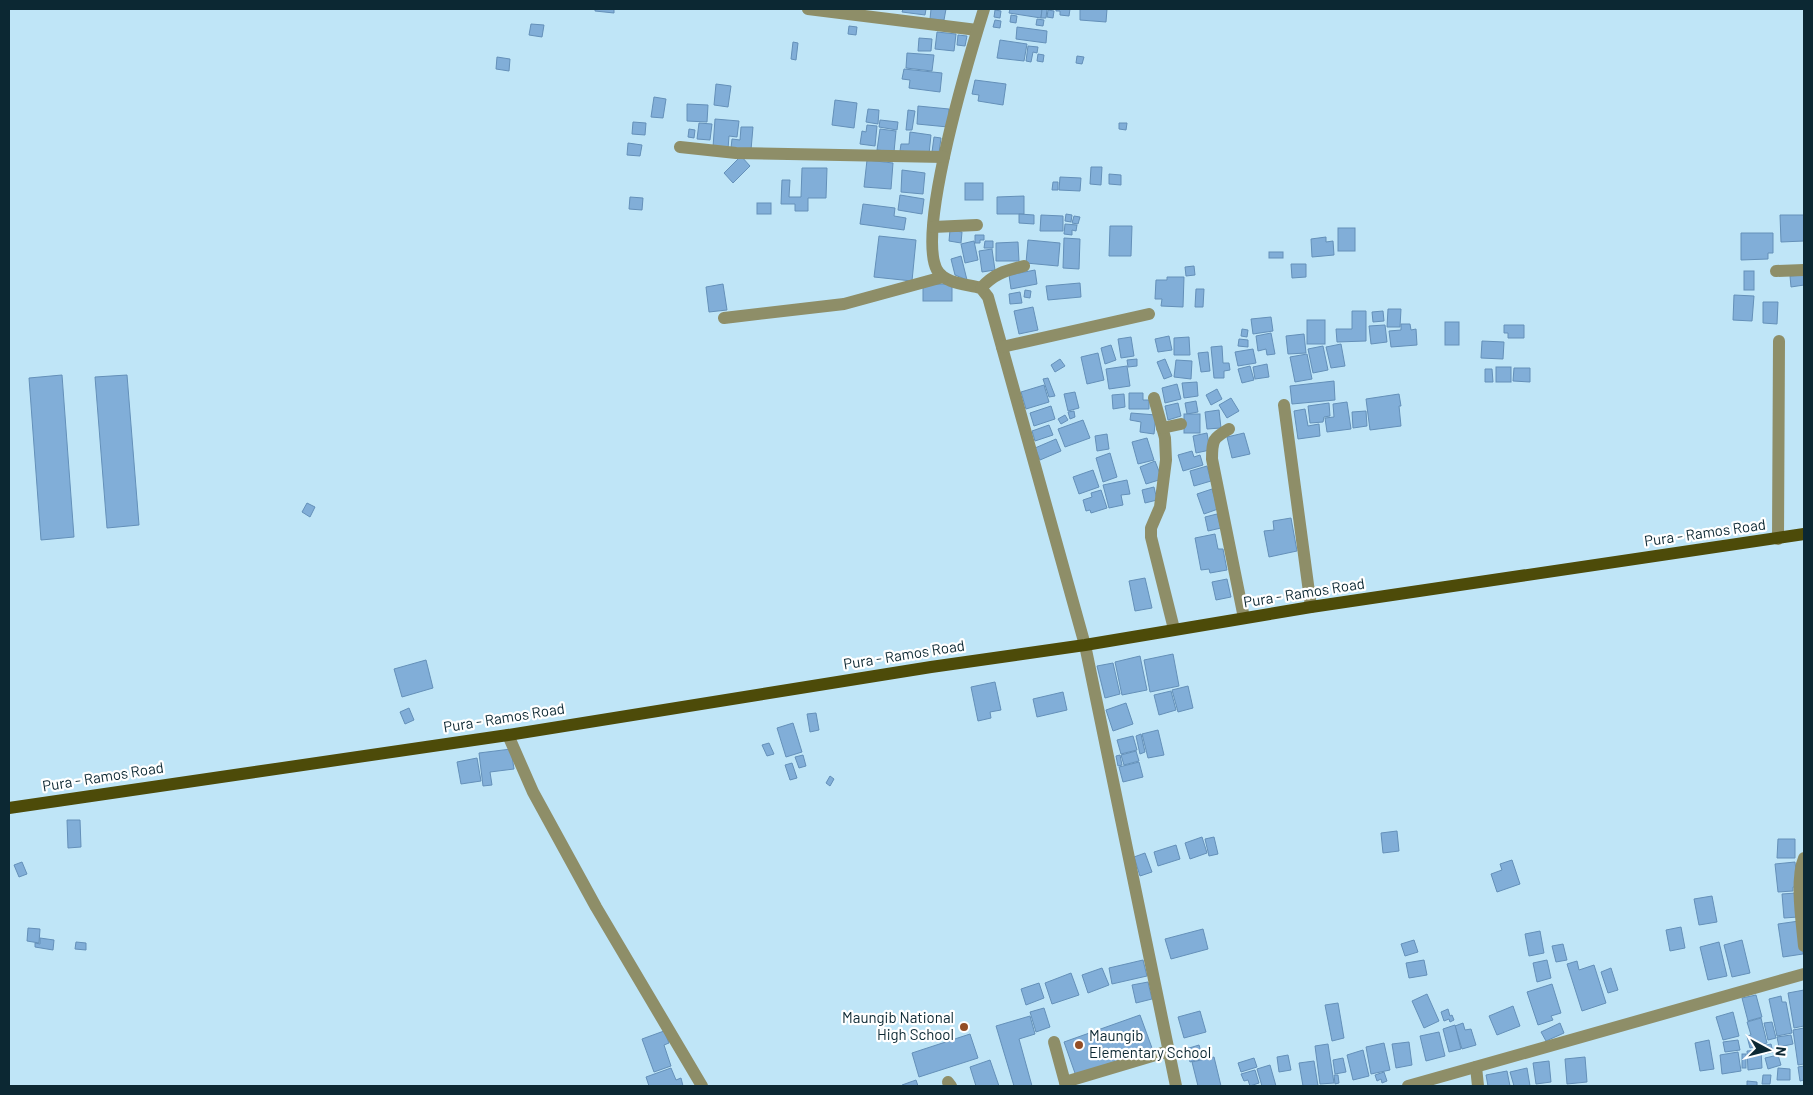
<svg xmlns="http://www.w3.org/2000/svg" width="1813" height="1095" viewBox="0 0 1813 1095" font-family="Barlow,sans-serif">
<rect width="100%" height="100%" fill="#bfe5f7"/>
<g fill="#81aed8" stroke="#6490b9">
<path d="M595,9H614V13L595,11Z"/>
<path d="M903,9H926L925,15L902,12Z"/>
<path d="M931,9H946L944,20L930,19Z"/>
<path d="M1010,9H1042L1041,18L1009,13Z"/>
<path d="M1042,9H1047L1046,18H1041Z"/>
<path d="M1056,9H1070L1069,16L1060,15V11H1056Z"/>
<path d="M1080,9H1107L1106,22L1080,20Z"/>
<path d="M995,10L1001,11L1000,18L994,17Z"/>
<path d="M1048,10L1054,11L1053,18L1047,17Z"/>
<path d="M1011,15L1017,16L1016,23L1010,22Z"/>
<path d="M1037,19L1044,20L1043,26L1036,25Z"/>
<path d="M995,20L1001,21L1000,28L993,27Z"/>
<path d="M531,24L544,25L542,37L529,35Z"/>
<path d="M849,26L857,27L856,35L848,34Z"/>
<path d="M1017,27L1047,31L1046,43L1016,39Z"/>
<path d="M937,32L956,34L954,51L935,49Z"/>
<path d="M958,35L967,36L965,46L957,45Z"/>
<path d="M919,38L932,39L931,51H918Z"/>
<path d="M1000,40L1027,44L1024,61L997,58Z"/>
<path d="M793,42L798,43L796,60L791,59Z"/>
<path d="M1028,46L1038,47L1037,53L1033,52L1031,62L1026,61Z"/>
<path d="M907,53L934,55L932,71L906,68Z"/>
<path d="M1038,54L1044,55L1043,62L1037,61Z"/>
<path d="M1077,56L1084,57L1082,64L1076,63Z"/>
<path d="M497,57L510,59L509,71L496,69Z"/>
<path d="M904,69L942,73L940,92L909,88L910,80L902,79Z"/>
<path d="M975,80L1006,84L1003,105L978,101L979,95L972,94Z"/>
<path d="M716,84L731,86L728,107L714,105Z"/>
<path d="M654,97L666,99L663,118L651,117Z"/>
<path d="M835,100L857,103L854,128L832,125Z"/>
<path d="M687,104L708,105L707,122L687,121Z"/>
<path d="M918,106L949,109L948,127L917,124Z"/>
<path d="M868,109L879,110L878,124L866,122Z"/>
<path d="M908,110L915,111L912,130H906Z"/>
<path d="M715,119L739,121L737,137L729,136L728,149L713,147Z"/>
<path d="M880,120L898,122L897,130L879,127Z"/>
<path d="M633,122L646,123L645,135L632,134Z"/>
<path d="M699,123L712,124L710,140L697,139Z"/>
<path d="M1119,123H1127L1126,130L1119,129Z"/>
<path d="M867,125L877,126L875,146L860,144L862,131L866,132Z"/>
<path d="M741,127H753L751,150L731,148L732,139L740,140Z"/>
<path d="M689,129L695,130L694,138L688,137Z"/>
<path d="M880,129L896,131L894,152L877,150Z"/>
<path d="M910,132L931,135L929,154L900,151L901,144H909Z"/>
<path d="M934,137L941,138L939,153L932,152Z"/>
<path d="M628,143L642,145L640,156L627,155Z"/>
<path d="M741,156L750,166L733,183L724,173Z"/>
<path d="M867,160L893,163L891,189L864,187Z"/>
<path d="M1091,167H1102L1101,185L1090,184Z"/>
<path d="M802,168H827L826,198H808V211H795V204H781L782,180H790L789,197H801Z"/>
<path d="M902,170L925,173L923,194L901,192Z"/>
<path d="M1109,174L1121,175V185L1109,184Z"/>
<path d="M1060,177L1081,178L1080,191L1059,190Z"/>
<path d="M1053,182H1058V190H1052Z"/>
<rect x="965" y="183" width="18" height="17"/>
<path d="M900,195L924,199L922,214L898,210Z"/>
<path d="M1024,196V214H997V197Z"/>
<path d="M630,197L643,198L642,210L629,209Z"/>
<rect x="757" y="203" width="14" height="11"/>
<path d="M863,204L895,208L894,216L906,218L904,230L860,224Z"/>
<path d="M1019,214L1034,215V224L1019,223Z"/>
<path d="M1066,214L1072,215L1071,222L1065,221Z"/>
<path d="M1041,215L1063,216V231H1040Z"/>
<path d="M1780,215H1804V241L1781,242Z"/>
<path d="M1074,216L1080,217L1078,224L1072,223Z"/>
<path d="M1065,224L1077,225L1076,231L1072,230V235L1064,234Z"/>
<path d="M1110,226H1132L1131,256H1109Z"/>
<rect x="1338" y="228" width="17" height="23"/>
<path d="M950,230L962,232L961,243L949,241Z"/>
<path d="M1741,233H1773V253H1768V259L1741,260Z"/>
<path d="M975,235H984V240H980V243H975Z"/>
<path d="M879,236L916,240L912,281L874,277Z"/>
<path d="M1326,237V242L1333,241L1334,255L1312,257L1311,239Z"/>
<path d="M1064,238L1080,239L1079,269L1063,268Z"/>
<path d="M1028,240L1060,243L1058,266L1026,263Z"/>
<path d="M974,241L978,260L965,263L961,244Z"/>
<path d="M985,241H993V248H984Z"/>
<path d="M1018,242L1019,261H996V243Z"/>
<path d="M992,249L995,270L982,272L979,251Z"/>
<rect x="1269" y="252" width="14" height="6"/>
<path d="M961,256L967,280L955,275L951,259Z"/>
<path d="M1291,264H1306V277L1292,278Z"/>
<path d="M1194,266L1195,275L1186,276L1185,267Z"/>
<path d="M1035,270L1037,284L1011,289L1009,275Z"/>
<rect x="1744" y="271" width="10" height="19"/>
<path d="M1804,275V285L1791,287L1790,276Z"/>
<path d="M1167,277H1184L1183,307L1161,306L1162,299H1155L1156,280H1167Z"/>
<path d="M1080,283L1081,297L1048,300L1046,286Z"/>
<path d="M723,284L727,310L709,312L706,287Z"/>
<rect x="923" y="284" width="29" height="17"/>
<path d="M1196,289H1204L1203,307H1195Z"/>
<path d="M1025,290L1031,291L1030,298L1024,297Z"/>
<path d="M1020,292L1022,303L1010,304L1009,294Z"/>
<path d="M1734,295L1754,296L1752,321L1733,320Z"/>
<path d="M1763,302H1778L1777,324L1763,323Z"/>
<path d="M1033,307L1038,330L1019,334L1014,311Z"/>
<path d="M1388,309H1401L1400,327H1387Z"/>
<path d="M1352,311H1366V341L1337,342L1336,329H1352Z"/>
<path d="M1383,311L1384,321L1373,322L1372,312Z"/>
<path d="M1271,317L1273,331L1253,334L1251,319Z"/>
<rect x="1307" y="320" width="18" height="24"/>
<rect x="1445" y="322" width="14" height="23"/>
<path d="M1401,324H1410L1411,330L1416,329L1417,345L1391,347L1389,331L1401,330Z"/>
<path d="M1385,325L1387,342L1371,344L1369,326Z"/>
<path d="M1504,325H1524V338H1508V333H1504Z"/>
<path d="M1242,329L1248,330L1247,337L1241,336Z"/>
<path d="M1271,333L1275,354L1267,355L1266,349L1258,351L1256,336Z"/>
<path d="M1304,334L1306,353L1288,354L1286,336Z"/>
<path d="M1169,336L1172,350L1158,352L1155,339Z"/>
<path d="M1131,337L1134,356L1121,358L1118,339Z"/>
<path d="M1189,337L1190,355H1174V338Z"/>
<path d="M1239,339L1248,340V347L1238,346Z"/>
<path d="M1482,341L1504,342L1503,359L1481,358Z"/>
<path d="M1341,344L1345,366L1331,368L1326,347Z"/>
<path d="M1111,345L1116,360L1105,364L1101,348Z"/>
<path d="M1222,346L1223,363H1229L1230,370L1224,371V378H1214L1211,347Z"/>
<path d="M1323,346L1328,370L1313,373L1308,349Z"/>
<path d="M1253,349L1256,363L1238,366L1235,352Z"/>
<path d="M1208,352L1210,371L1201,372L1198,353Z"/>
<path d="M1098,353L1104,380L1087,384L1081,357Z"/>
<path d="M1307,354L1312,379L1295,382L1290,357Z"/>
<path d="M1060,359L1065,366L1055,372L1051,365Z"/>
<path d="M1137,359V366L1128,367L1127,360Z"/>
<path d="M1165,359L1172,376L1164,379L1157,362Z"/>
<path d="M1176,360L1192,361L1191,379L1174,377Z"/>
<path d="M1267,364L1269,377L1255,379L1253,367Z"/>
<path d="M1127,366L1130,386L1109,389L1106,369Z"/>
<path d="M1250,366L1254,380L1242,383L1238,369Z"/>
<rect x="1496" y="367" width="15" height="15"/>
<path d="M1514,368H1530V382L1513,381Z"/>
<path d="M1485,369H1492L1493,382H1485Z"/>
<path d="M62,375L74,537L41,540L29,378Z"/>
<path d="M127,375L139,525L107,528L95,377Z"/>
<path d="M1048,378L1055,396L1049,397L1043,379Z"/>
<path d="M1334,381L1335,400L1292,404L1290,386Z"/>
<path d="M1197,382L1198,396L1184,398L1182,383Z"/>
<path d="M1177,384L1181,399L1165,403L1162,388Z"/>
<path d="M1044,385L1049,402L1026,409L1021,392Z"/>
<path d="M1217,389L1222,399L1211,405L1206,395Z"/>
<path d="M1075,392L1079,408L1068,411L1064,394Z"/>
<path d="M1129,393H1143V400H1149V409H1129Z"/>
<path d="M1124,394L1125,407L1113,409L1112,395Z"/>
<path d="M1399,394L1401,406H1399L1401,426L1370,430L1366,399Z"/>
<path d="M1231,398L1239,411L1227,418L1219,405Z"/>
<path d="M1196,401L1198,412L1187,414L1185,403Z"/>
<path d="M1347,402L1351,429L1327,432L1325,418L1334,417L1333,404Z"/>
<path d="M1178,403L1181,416L1168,420L1165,406Z"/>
<path d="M1329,403L1330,416L1324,417L1323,422L1310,423L1308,406Z"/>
<path d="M1051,406L1055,419L1034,426L1030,413Z"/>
<path d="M1305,409L1308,426L1319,424L1320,436L1298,439L1294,411Z"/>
<path d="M1219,410L1221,428L1207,429L1205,412Z"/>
<path d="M1074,411L1075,417L1070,419L1068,412Z"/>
<path d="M1366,411L1367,426L1353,428L1352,412Z"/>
<path d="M1131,413L1156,415L1154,434L1140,432L1141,422L1130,420Z"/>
<rect x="1184" y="414" width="16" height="19"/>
<path d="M1065,415L1068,420L1061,424L1058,419Z"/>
<path d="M1083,420L1090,438L1065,447L1058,429Z"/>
<path d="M1049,425L1053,435L1035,441L1032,431Z"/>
<path d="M1207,433L1210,450L1196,453L1193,436Z"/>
<path d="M1244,433L1250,454L1232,458L1227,437Z"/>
<path d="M1107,434L1109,449L1097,451L1095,436Z"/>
<path d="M1147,438L1154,460L1138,464L1132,442Z"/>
<path d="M1056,439L1061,451L1040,460L1035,448Z"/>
<path d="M1192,451L1194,457L1200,455L1203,465L1183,471L1178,455Z"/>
<path d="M1110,453L1117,477L1103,482L1096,458Z"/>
<path d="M1155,461L1162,479L1146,484L1140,467Z"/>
<path d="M1207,466L1211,481L1194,486L1190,471Z"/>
<path d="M1093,470L1099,487L1079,494L1073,477Z"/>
<path d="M1127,480L1130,494L1121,495L1123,505L1109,508L1103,485Z"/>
<path d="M1154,487L1157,500L1145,503L1142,490Z"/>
<path d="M1212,489L1218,509L1204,514L1197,494Z"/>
<path d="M1101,490L1107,508L1091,513L1090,510L1086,511L1083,500L1092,497L1091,493Z"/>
<path d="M307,503L315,507L310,517L302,512Z"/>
<path d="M1217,514L1221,528L1208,531L1205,517Z"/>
<path d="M1291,518L1297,551L1269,557L1264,531L1274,530L1273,521Z"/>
<path d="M1215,534L1218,549H1223L1227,570L1210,573L1209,569L1201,570L1195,538Z"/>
<path d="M1145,578L1152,608L1135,611L1129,581Z"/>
<path d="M1227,579L1231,597L1216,600L1212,582Z"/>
<path d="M1173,654L1179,686L1150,692L1144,660Z"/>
<path d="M1140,656L1147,690L1122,695L1115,662Z"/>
<path d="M426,660L433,688L402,697L394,669Z"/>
<path d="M1113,663L1120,694L1105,698L1097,666Z"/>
<path d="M995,682L1001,710L990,712L991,718L978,721L971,687Z"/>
<path d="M1188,686L1193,708L1178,712L1172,690Z"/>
<path d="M1171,691L1176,710L1159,715L1154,695Z"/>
<path d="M1063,692L1067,710L1037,717L1033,699Z"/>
<path d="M1126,703L1133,724L1113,731L1106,710Z"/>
<path d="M409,708L414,720L405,724L400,712Z"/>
<path d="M816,713L819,730L810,732L807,714Z"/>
<path d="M793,723L802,752L786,757L777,728Z"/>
<path d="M1158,730L1164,755L1148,758L1142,734Z"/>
<path d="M1141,734L1145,752L1140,754L1136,736Z"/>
<path d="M1133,736L1137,750L1121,754L1117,740Z"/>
<path d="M769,743L774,754L767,756L762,745Z"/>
<path d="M511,749L514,769L490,772L492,785L483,786L479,753Z"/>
<path d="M1136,751L1139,761L1124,765L1121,755Z"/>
<path d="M803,755L806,766L799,768L795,757Z"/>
<path d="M1120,755L1122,765L1118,766L1116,756Z"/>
<path d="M477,758L481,781L461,784L457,762Z"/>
<path d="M1139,762L1143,777L1123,782L1119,767Z"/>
<path d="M792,763L797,778L790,780L785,765Z"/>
<path d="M830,776L834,779L830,786L826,783Z"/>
<path d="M67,820H80L81,847L68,848Z"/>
<path d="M1397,831L1399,851L1383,853L1381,833Z"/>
<path d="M1202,837L1207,853L1190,859L1185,843Z"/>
<path d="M1214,837L1218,854L1209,856L1205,839Z"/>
<path d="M1778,839H1795V858H1777Z"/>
<path d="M1176,845L1180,859L1158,866L1154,852Z"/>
<path d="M1145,853L1152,872L1140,876L1134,857Z"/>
<path d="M1512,860L1520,884L1497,892L1491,874L1502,870L1500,864Z"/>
<path d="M22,862L27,874L19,877L14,865Z"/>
<path d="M1795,862L1798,887H1793V891L1778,892L1775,864Z"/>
<path d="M1796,893L1798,917L1784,918L1782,894Z"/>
<path d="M1712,896L1717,922L1699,925L1694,899Z"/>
<path d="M1799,921L1803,954L1783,957L1778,924Z"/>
<path d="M1681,927L1685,948L1670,951L1666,930Z"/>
<path d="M28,928L40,929L39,943L27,941Z"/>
<path d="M1203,929L1208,949L1171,959L1165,939Z"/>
<path d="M1540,931L1544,953L1529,956L1525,934Z"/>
<path d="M40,938L54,940L53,950L35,947V943L40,944Z"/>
<path d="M1414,940L1418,952L1405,956L1401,944Z"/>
<path d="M1742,940L1750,973L1732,977L1724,945Z"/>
<path d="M76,942L86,943V950L75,949Z"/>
<path d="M1719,942L1727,976L1708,980L1700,947Z"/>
<path d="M1563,944L1567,960L1556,962L1552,946Z"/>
<path d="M1143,960L1147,976L1112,984L1109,968Z"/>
<path d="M1424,960L1427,975L1409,978L1406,963Z"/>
<path d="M1547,960L1551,978L1537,982L1533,963Z"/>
<path d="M1577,961L1579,970L1594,965L1606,1003L1582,1011L1567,964Z"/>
<path d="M1102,968L1109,985L1088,993L1082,975Z"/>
<path d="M1611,968L1618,990L1608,993L1601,972Z"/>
<path d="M1071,973L1079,995L1052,1004L1045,983Z"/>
<path d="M1148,982L1152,999L1136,1003L1132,985Z"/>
<path d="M1039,983L1044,998L1026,1005L1021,989Z"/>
<path d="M1552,984L1561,1013L1551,1016L1553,1020L1538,1025L1527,992Z"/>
<path d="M1804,990V1026L1794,1028L1788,993Z"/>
<path d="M1427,994L1439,1021L1424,1028L1412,1001Z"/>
<path d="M1756,995L1762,1017L1748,1021L1742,998Z"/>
<path d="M1781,996L1782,1002H1786L1792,1033L1777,1036L1769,999Z"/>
<path d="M1338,1003L1344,1038L1332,1041L1325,1005Z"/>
<path d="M1513,1006L1520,1026L1497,1035L1489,1016Z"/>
<path d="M1044,1008L1050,1027L1036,1032L1030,1012Z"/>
<path d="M1448,1009L1450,1016L1452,1015L1454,1020L1450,1022L1449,1019L1444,1021L1441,1012Z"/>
<path d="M1200,1011L1206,1032L1184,1038L1178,1017Z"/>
<path d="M1733,1012L1739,1036L1723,1040L1716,1017Z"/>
<path d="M1140,1015L1152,1048L1076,1076L1064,1042Z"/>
<path d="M1030,1016L1035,1034L1019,1039L1032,1086H1014L996,1026Z"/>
<path d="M1761,1018L1767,1043L1750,1048L1747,1036L1751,1035L1747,1022Z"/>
<path d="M1772,1022L1776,1038L1768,1040L1764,1023Z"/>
<path d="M1463,1023L1465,1030L1471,1029L1476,1045L1462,1049L1455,1026Z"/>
<path d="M1560,1023L1564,1033L1546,1041L1541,1032Z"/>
<path d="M1455,1025L1461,1049L1449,1052L1443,1029Z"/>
<path d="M1804,1028V1064L1798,1065L1793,1030Z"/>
<path d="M664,1031L669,1043L664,1045L671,1066L654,1072L642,1039Z"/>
<path d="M1439,1032L1445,1056L1426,1061L1420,1036Z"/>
<path d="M970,1034L978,1058L919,1077L912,1053Z"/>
<path d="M1791,1035L1793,1044L1779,1047L1777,1037Z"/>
<path d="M1709,1040L1714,1069L1700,1071L1695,1043Z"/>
<path d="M1738,1040L1740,1050L1725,1052L1723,1042Z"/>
<path d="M1409,1042L1412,1065L1396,1068L1392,1044Z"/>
<path d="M1384,1043L1390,1070L1371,1074L1366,1047Z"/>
<path d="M1328,1044L1334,1083L1320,1084L1315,1046Z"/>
<path d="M1771,1044L1773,1052L1765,1054L1762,1046Z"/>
<path d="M1199,1045L1203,1058L1190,1062L1186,1049Z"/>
<path d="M1363,1050L1369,1076L1353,1080L1347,1055Z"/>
<path d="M1761,1050L1762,1068L1748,1070L1747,1051Z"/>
<path d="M1738,1052L1741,1071L1722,1074L1720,1055Z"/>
<rect x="1742" y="1054" width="4" height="14"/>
<path d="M1288,1055L1291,1070L1279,1072L1277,1057Z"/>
<path d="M1778,1055L1781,1065L1768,1069L1765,1058Z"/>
<path d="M1214,1057L1221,1086H1198L1192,1062Z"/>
<path d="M1585,1057L1587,1082L1567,1084L1565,1059Z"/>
<path d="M1254,1058L1257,1067L1241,1072L1238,1063Z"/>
<path d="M1343,1058L1346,1072L1335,1074L1333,1060Z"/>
<path d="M990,1060L999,1086H976L970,1067Z"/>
<path d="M1314,1061L1318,1086H1303L1299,1063Z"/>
<path d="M1549,1061L1551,1082L1536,1084L1533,1063Z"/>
<path d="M1270,1065L1276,1086H1262L1257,1069Z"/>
<path d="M1804,1066V1080L1800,1081L1798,1067Z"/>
<path d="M671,1068L676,1080L681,1078L683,1086H649L646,1077Z"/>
<path d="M1527,1068L1530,1086H1514L1510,1072Z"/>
<path d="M1778,1068L1790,1069V1080H1777Z"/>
<path d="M1255,1070L1259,1083L1250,1086L1248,1080L1244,1081L1241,1074Z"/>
<path d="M1507,1071L1510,1086H1488L1486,1075Z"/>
<path d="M1384,1072L1387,1081L1382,1083L1381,1079L1377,1081L1375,1075Z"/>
<path d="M1334,1075H1338L1339,1083L1335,1084Z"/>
<path d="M1763,1075H1771L1770,1084H1762Z"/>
<path d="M916,1080L918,1086H902V1085Z"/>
<path d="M1747,1081L1757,1082V1086H1747Z"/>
</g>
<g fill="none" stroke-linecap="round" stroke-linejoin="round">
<g stroke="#8e8e68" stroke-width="12">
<path d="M808,9L977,30"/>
<path d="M984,9C970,54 916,231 937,270C945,284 967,284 981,288L988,297L1085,645L1176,1086"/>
<path d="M680,147L736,153L944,157"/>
<path d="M933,227L977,225"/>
<path d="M1776,271L1804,270"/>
<path d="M981,288C995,273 1005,271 1024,266"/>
<path d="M724,318L844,304L943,277"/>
<path d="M1002,347L1149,314"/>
<path d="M1154,398L1165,438L1166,460L1160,507L1151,528V537L1174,629"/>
<path d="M1284,405L1311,607"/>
<path d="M1162,428L1181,424"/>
<path d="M1229,429C1213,438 1212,440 1212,459L1244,618"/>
<path d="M1778,539L1779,341"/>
<path d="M508,735L533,792L596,907L702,1086"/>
<path d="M1804,858C1795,879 1802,923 1804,946"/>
<path d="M1054,1042L1066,1086"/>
<path d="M1476,1067L1478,1086"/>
<path d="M948,1082L951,1086"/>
<path d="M1065,1082L1169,1051"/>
<path d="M1408,1086L1804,974"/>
</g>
<path stroke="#4d4b09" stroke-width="12" d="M9,808L508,735L931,667L1085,645L1311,607L1804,534"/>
</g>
<g fill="#944e26" stroke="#fff" stroke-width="2">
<circle cx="964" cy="1027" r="5"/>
<circle cx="1079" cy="1045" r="5"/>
</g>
<g text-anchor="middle" stroke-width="4.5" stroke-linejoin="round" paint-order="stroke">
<g font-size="15" fill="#0c2833" stroke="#fff">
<text transform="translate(1705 533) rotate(-8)" y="5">Pura - Ramos Road</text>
<text transform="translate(1304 593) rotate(-9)" y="5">Pura - Ramos Road</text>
<text transform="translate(904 655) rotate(-9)" y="5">Pura - Ramos Road</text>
<text transform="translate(504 718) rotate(-9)" y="5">Pura - Ramos Road</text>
<text transform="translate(103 777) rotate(-9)" y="5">Pura - Ramos Road</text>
</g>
<g font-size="15" fill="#0c2833" stroke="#fff" text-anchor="end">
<text x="954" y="1023">Maungib National<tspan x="954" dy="17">High School</tspan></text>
<text x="1089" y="1041" text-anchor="start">Maungib<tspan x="1089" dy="17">Elementary School</tspan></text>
</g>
</g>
<rect width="1813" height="1095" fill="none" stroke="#0c2833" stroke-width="20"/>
<g transform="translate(1768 1050) rotate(97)" stroke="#ffffff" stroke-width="4" paint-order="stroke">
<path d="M0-4L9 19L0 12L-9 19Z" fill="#0c2833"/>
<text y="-8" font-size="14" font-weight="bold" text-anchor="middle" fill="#0c2833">N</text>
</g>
</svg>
